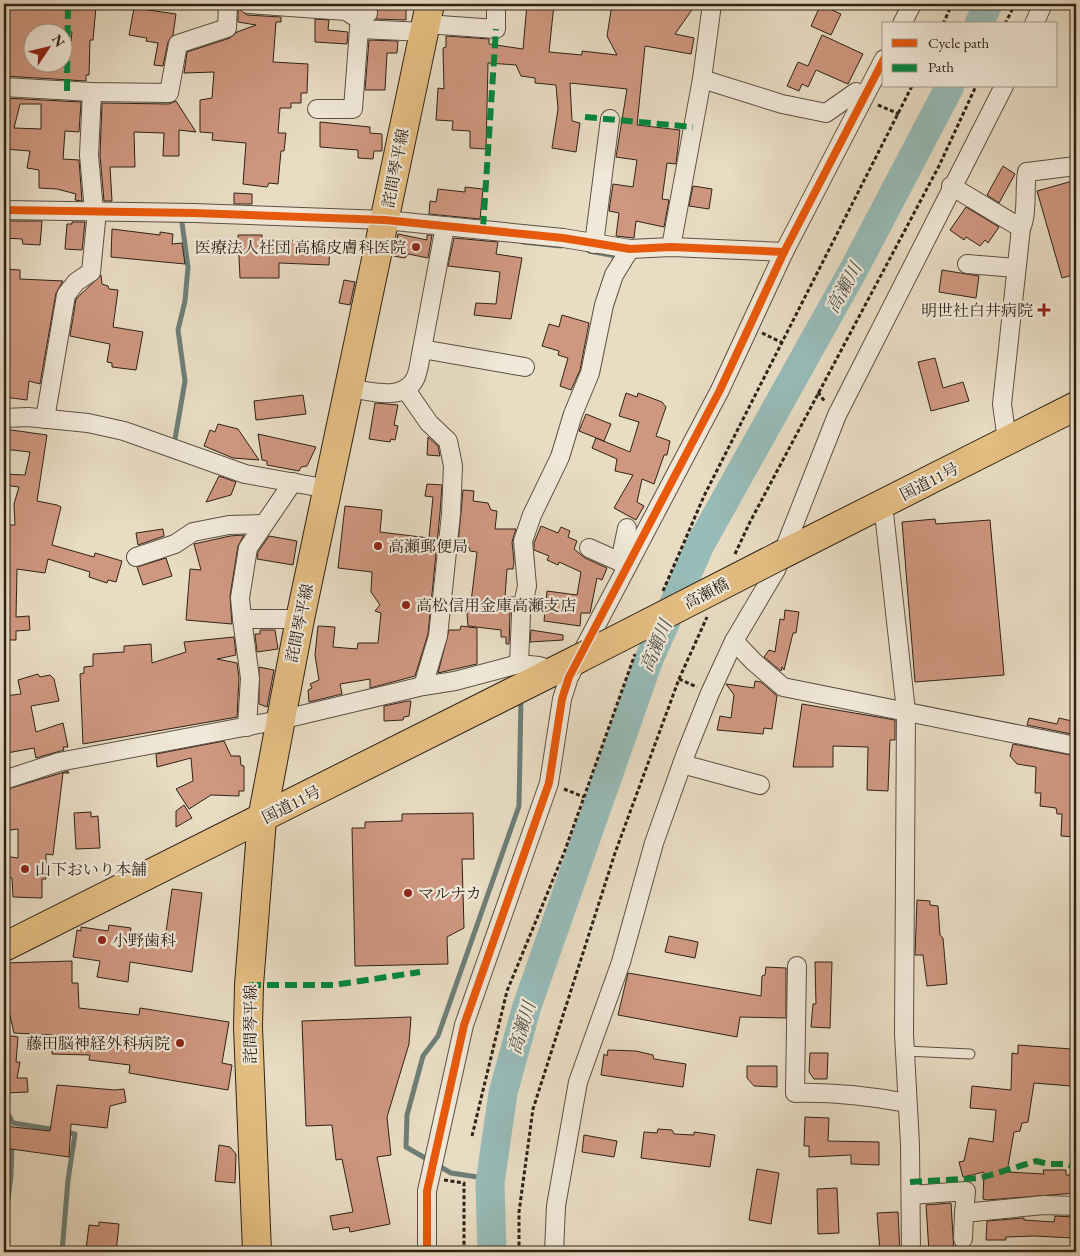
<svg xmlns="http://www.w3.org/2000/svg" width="1080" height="1256" viewBox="0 0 1080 1256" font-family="'EB Garamond','Noto Serif JP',serif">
<rect width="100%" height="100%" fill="#e8dcc3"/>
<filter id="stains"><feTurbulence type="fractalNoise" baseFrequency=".004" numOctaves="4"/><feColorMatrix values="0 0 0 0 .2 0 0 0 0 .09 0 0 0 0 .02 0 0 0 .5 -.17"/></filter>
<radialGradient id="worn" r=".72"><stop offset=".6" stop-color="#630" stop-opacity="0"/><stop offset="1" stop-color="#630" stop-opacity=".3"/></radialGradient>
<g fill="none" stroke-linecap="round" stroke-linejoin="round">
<g stroke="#6d7e77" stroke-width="5">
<path d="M523,242L561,246"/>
<path d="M589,251L616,256L614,260"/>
<path d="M175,439L185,381L178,330L185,301L188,267L182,223"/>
<path d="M4,1107L13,1123L56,1130"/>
<path d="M491,1179L451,1173L406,1147L407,1115L423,1056L438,1036L519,806L521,698"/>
<path d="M4,1231L11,1176L12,1144"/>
<path d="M62,1252L68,1180L75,1134L64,1132"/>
</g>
<g stroke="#97bbb7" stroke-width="29">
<path d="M979,24L988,4"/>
<path d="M492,1252L490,1183L503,1093L527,1006L649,659L700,545L854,269L950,86"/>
</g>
</g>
<g fill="#cf9780" stroke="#2e2217" fill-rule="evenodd">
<path d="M4,4H44L43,7L75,8L76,4L96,7L93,40H90L89,75H86V81L4,76ZM32,32H72L69,59H62V62H32Z"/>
<path d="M378,4H406V20L376,19Z"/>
<path d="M527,4H554L549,52L582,55V51L617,55L607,36L612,4H696L675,34L694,38L691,54L645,46L637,125L680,130L676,164L667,163L662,199L669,200L664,227L636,221L634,238L616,236L619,213L609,211L613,184L633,187L637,160L616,157L627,89L570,83L572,121L580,123L576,152L552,148L558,109L556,85L535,83V78L521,76L516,65L488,63L486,149L470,148V131L452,130L453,121L436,120L438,88L444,89L443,48L446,47V36L489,39V44L523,49Z"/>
<path d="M821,4H835L832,10L841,14L831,35L811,26Z"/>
<path d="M134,8L176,14L173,35L168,42L163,66L154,65L158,43L146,41L147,38L129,35Z"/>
<path d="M238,8L247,15L281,17V22H276L273,62L308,64L307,93H301V103H291V108H280L278,133H286L284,151H281L278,184L269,183L267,187L243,184L246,143L212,140L213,133L200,132V100L212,98L214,72L184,73L187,52L230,38L237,32L256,25L238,22Z"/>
<path d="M315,19L329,20L328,30L348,32L347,44L315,42Z"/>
<path d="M822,35L863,54L848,84L816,70L808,87L802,84L799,91L787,86L798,62L808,66Z"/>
<path d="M369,40L398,41L397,53H387L385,90H365Z"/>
<path d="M4,98L81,102L79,132L65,131L63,159L79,160L82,201L75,200L76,194L57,189L39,188V170L27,168L30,151L4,149ZM20,104H41V129L14,128Z"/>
<path d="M176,101L196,132L179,130V156H163L164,133L134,132L135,167H110L112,201H104L100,155L102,103L169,104Z"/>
<path d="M320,122L370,127V133L382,134V151H374L373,159L358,158V150L320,147Z"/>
<path d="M1003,166L1015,174L999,203L987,195Z"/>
<path d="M1076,180V274L1062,278L1037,191Z"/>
<path d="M693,186L712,189L709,209L689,206Z"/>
<path d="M465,187L483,189L480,219L429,214L430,201L436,202L438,189L465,192Z"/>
<path d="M234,193L252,194V204H234Z"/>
<path d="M966,207L999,227L988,243L985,240L980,246L966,237L964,240L950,230Z"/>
<path d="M4,221H42L40,245L23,244L22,239L4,238Z"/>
<path d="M72,222H85L82,250L65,249L67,224H72Z"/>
<path d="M112,229L160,235V232L173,234L172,244L182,243L185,264L111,257Z"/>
<path d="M398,234L427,240V235H432L428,258L408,254L405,258L393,256Z"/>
<path d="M238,235H262V240L330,241L329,265L279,263V278H240Z"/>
<path d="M454,238L498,242L496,254L522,258L511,319L474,315L476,303L496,304L500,272L448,266Z"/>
<path d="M4,269L20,270V279L63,281L56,293L40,384L29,381L27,400L4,397Z"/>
<path d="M942,270L979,276L976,298L939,292Z"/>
<path d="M101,275L102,284L108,286L109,289L118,290L113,327L143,332L136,370L112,367V363L107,362L110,344L70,336L76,299Z"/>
<path d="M344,280L355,282L350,305L339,303Z"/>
<path d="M562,315L589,323L580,370L571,390L560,386L568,358L558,355L559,351L542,346L549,324L559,327Z"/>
<path d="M935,358L943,388L963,382L969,401L931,411L918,362Z"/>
<path d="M626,393L637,397L638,393L662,402L666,407L656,436L670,441L667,455H664L654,484L642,479L637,502L644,506L636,520L614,508L633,475L615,471L617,459L592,448L596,438L630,452L639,422L619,416Z"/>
<path d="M303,395L306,414L256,420L254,401Z"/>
<path d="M375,403L398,405L394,425L398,426L395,440L391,439L390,442L369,439Z"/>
<path d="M586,414L611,424L604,441L579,431Z"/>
<path d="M218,424L238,429L259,460L233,458L204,446L210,430L215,432Z"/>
<path d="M4,429L47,435L37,501L57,505L61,507L52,545L94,557L95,553L122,561L116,582L108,580L107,583L89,577L90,572L48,559L45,573L17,569L16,617L29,616L30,630L16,631V640H7L4,613V525H15L14,504L19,487L4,485V474L25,475L30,452L4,449Z"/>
<path d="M258,434L316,447L307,466L301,467L299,471L267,465V461L262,460Z"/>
<path d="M428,437L438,446L440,456L427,455Z"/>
<path d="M219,476L236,482L231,495L206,502Z"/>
<path d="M427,484L442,485L440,513L428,634L415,676L370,688V679L340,684L342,694L309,702L308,690L312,688L310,684L319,680L315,655L318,626L335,627L333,647L357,649L358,643H378L381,613L375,611L380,605L371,592L372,572L338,568L345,506L382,510L380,532L429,538L433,497L425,496Z"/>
<path d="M463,490L474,491L473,501L488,503L491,510L497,511L495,529H516L512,542L514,562L513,569H507L505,597H514L510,613L509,644H506V637H501V630L468,626L466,602H471L477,552L470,551L468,545L458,544Z"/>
<path d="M935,519L936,524L990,520L1004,675L915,682L902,522Z"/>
<path d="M541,526L558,533L561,527L570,531L568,537L577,541L574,549L585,558L607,568L602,580L597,578L590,613H581L580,626L544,621L547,591L577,595L581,572L559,562L558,565L547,560L549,556L534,550V543Z"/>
<path d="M163,529L164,536L138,545L136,533Z"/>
<path d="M244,535L238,546L230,596L232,624L186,620L190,569L201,570L194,544L230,536Z"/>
<path d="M269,536L297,541L293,565L257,559L258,552Z"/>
<path d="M166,558L172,576L143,585L137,567Z"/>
<path d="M785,610L799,612L796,633H793L784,670L782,667L781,671L764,657L769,650L775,652L780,619L784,620Z"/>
<path d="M461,626L477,628V664L438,673L449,630H460Z"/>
<path d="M260,630H275L278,649L257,652L255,634H260Z"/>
<path d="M531,630L563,635V640L530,642Z"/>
<path d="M234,637L236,655L217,659L237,663L239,678L237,717L83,744L80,674L84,673V667L93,666V654L124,652V646L151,644L152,663L186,652L184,642Z"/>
<path d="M259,667L274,670L267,707L259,704Z"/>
<path d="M38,674L40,677L50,675L54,679L59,701L31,706L36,732L63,723L68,747H63L64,750L36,758L34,748L7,753L6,743H4V696L21,694L18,680Z"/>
<path d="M755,681L761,682L777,696L772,729L764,728L763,734L717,730L720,716L731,718L734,695L726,684L754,688Z"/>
<path d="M408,701H411L409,716L404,717L403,720L384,721V706Z"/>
<path d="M802,704L895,720V740H890L888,791L867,790L868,747L833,746V767H793Z"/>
<path d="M1029,718L1057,724L1059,718L1076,722V735L1027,725Z"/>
<path d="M224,741L231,756H240L241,765L244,766V791H239V796L211,795L189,809L176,789L193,781L191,758L157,767L156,754Z"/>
<path d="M1013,744L1076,756L1072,772H1076V837L1061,836L1062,814H1057L1056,808L1040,806L1041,793H1035L1036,767L1017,764L1010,756Z"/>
<path d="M68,771L69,773H63L53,855L46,854V879H42V898L13,897L12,878L4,877V856L18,858V829L4,831V790Z"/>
<path d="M184,805L192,818L176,827V811Z"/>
<path d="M91,812V817L98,816L100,848L76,849L74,813Z"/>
<path d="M473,813L474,859H462L464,928L447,937L448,964L355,966L352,828H365V822L402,821V814Z"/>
<path d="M172,889L202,893L192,972L130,962L128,982L97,977L100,961L73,957L77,930L81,931V927L108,931L109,925L131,928L130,934L165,939Z"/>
<path d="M917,900L930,901V905L938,906L940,935L943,938L947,984L927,986L923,955H915Z"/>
<path d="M669,936L698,942L695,958L665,952Z"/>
<path d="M72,961V983H78L79,1008L139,1015L140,1008L229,1022L222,1063L232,1065L228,1090L129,1073L130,1065L89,1060L90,1055L52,1054V1035L14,1033L6,997H4V963Z"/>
<path d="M815,962H832L830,1028L811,1027L813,1004H816Z"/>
<path d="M766,967L786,968V1018L740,1017L737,1037L618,1015L628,973L761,996L762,976L765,975Z"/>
<path d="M411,1017L409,1044L387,1117L391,1155L377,1157L390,1224L350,1232L349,1227L333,1230L330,1216L353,1212L342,1159L336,1160L332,1125L306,1126L302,1021Z"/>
<path d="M5,1035L18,1037L16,1062H20L17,1078H27L28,1092L4,1093Z"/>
<path d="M1018,1045L1071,1049V1086L1034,1083L1028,1122L1022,1123L1020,1131L1014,1132L1007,1172L1044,1174L1043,1170H1066V1175H1076V1193L987,1200L983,1199L984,1172L963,1177L959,1162L964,1161L969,1138L993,1142L996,1110L970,1108L972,1086L1011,1090L1012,1053L1018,1054Z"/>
<path d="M608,1050L636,1051L653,1055L654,1059L686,1064L683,1087L601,1075L604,1054L607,1056Z"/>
<path d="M810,1053H828L827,1079H814L809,1072Z"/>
<path d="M747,1066H777V1087L754,1086L747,1078Z"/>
<path d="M57,1085L115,1090L124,1089L126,1102L110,1106L107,1128L71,1124L69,1157L4,1148V1126L50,1131Z"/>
<path d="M805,1117L829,1118L828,1141L879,1142V1165L851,1164V1155L809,1157V1146H804Z"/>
<path d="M658,1129L672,1130L674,1134L694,1135V1132L715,1135L710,1167L641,1158L644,1132L657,1133Z"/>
<path d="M584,1135L617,1141L614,1157L582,1152Z"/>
<path d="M219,1145L230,1147L236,1154L235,1183L215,1181Z"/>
<path d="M757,1169L779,1173L771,1224L749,1220Z"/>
<path d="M837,1188L839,1233L818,1234L817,1189Z"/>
<path d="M951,1203L954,1252H929L926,1205Z"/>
<path d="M898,1212L900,1252H880L877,1213Z"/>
<path d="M1055,1216L1074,1217L1073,1238L1034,1236L1006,1237V1240H986L987,1221L1024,1218V1220L1054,1222Z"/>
<path d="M99,1222L119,1224L116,1252L86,1250L89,1225L99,1226Z"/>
</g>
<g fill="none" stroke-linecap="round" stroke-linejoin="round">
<g stroke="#5c5042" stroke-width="11">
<path id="lane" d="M905,1051L970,1054"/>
</g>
<g stroke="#5c5042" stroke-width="20">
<g id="street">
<path d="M248,4L346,11L360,20L359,29L425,32"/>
<path d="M360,20L368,13L367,4"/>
<path d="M426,24L496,29V4"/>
<path d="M902,24L912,4"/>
<path d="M1034,24L1043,4"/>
<path d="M702,79L782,104L826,113L856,92L863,99"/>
<path d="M4,87L92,92L169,93L178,44L227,28L228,4"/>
<path d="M92,92L89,155L94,211"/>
<path d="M317,109H353L359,29"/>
<path d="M951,186L1021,228L1002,404L1007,441"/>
<path d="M4,210L194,213L385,220L563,238L630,249L671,247L784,252"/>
<path d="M1021,228C1028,214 1024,189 1027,172L1076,166"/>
<path d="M594,244L610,119"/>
<path d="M671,247L702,79L712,4"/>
<path d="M967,264L1016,268"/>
<path d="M422,349L445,226"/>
<path d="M349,388C369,391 403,402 415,379C419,371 420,358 422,349L525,367"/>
<path d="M406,390L429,423L448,441L453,466L451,514L438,636L423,686"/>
<path d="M4,418L28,417L88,423L124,431L245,474L329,489"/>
<path d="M45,419L66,295L76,282L91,272L97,211"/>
<path d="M883,504L906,711L904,1034L910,1145L911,1252"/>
<path d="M589,548L627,565"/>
<path d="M136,557L175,544L193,532L229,525L262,524"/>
<path d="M620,562L627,528"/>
<path d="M242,619L240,598L248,548L293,482"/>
<path d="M734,641L754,662L783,687L1076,746"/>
<path d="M519,664L521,614L527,586L523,541L532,515L560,457L573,414L590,373L604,305L614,275L630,249"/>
<path d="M247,727L250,678L242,619H300"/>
<path d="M682,764L760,785"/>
<path d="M4,780L59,762L280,720L423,686L455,681L519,664L539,666L554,671"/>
<path d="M797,966L795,1093C833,1092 869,1096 907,1103"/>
<path d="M911,1195L966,1191L964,1213L1044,1205L1076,1206"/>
<path d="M963,1239L964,1213"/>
<path d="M427,1252V1191L464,1025L549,783L562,699L569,677L720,390L784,252L884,59"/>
<path d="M554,1252L556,1206L578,1082L621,962L654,843L686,753L710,693L734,641L776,570L837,415L1004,86"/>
</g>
</g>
<g stroke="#2e2217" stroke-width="30">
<path id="primary" d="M257,1252L248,1027L249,985L262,819L300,619L430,4"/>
</g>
<g stroke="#2e2217" stroke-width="30">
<g id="highway">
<path d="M781,555L1076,406"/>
<path d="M4,947L578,659"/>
</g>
</g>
<g stroke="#2e2217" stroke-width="3" stroke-dasharray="4 2.5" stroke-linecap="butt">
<path d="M943,24L952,4"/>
<path d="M1005,24L1015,4"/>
<path d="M878,105L899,114"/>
<path d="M762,333L781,342"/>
<path d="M818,392L825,402"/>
<path d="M735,554L750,522L939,166L976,86"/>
<path d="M663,591L704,496L912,86"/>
<path d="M679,679L697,687"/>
<path d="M564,789L584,797"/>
<path d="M472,1136L507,991L564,853L635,654"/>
<path d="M444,1180L464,1183V1252"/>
<path d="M519,1252V1212L533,1109L615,853L679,679L707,617"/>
</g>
<use href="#lane" stroke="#f0e8d8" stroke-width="9"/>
<use href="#street" stroke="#f0e8d8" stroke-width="18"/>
<use href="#primary" stroke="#e4be82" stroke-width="28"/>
<use href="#highway" stroke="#e4be82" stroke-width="28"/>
<g stroke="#2e2217" stroke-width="30" stroke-linecap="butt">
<path id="highway-bridge" d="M578,659L781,555"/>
</g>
<use href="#highway-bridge" stroke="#e4be82" stroke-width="28"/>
<g stroke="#00873e" stroke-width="6" stroke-dasharray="12 6" stroke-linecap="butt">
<path d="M67,91L68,4"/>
<path d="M585,117L693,127"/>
<path d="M483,228L496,29"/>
<path d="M249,985H334L420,972"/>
<path d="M910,1182L981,1178L1036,1161L1048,1164H1066L1076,1167"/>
</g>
<g stroke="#f0e8d8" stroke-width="11">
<g id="cycleway">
<path d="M4,210L194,213L385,220L563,238L630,249L671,247L784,252"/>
<path d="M427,1252V1191L464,1025L549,783L562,699L569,677L720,390L784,252L884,59"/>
</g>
</g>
<use href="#cycleway" stroke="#e8590c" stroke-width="8"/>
</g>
<g fill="#8f2418" stroke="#f0e8d8" stroke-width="2">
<circle cx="416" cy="247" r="5"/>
<path d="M1041.5 302.5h5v5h5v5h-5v5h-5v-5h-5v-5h5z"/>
<circle cx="378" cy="546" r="5"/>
<circle cx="406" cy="605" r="5"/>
<circle cx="25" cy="869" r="5"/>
<circle cx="408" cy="893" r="5"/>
<circle cx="102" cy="940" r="5"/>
<circle cx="180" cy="1043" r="5"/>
</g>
<g text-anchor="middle" stroke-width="4.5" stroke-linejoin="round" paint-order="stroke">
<g font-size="16" fill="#2e2217" stroke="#f0e8d8">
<text transform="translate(395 168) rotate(-79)" y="6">詫間琴平線</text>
<text transform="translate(929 481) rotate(-27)" y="6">国道11号</text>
<text transform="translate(706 593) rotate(-27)" y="6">高瀬橋</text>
<text transform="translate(299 623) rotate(-78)" y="6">詫間琴平線</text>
<text transform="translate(291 804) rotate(-27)" y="6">国道11号</text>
<text transform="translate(250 1024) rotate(-90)" y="6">詫間琴平線</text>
</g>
<g font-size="16" fill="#2e2217" stroke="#f0e8d8" text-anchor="start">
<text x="406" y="253" text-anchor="end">医療法人社団 高橋皮膚科医院</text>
<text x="1033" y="316" text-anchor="end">明世社白井病院</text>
<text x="388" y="552">高瀬郵便局</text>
<text x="416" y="611">高松信用金庫高瀬支店</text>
<text x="35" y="875">山下おいり本舗</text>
<text x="418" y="899">マルナカ</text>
<text x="112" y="946">小野歯科</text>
<text x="170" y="1049" text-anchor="end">藤田脳神経外科病院</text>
</g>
<g font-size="18" font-style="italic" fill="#4e5047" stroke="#f0e8d8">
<text transform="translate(844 288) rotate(-61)" y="6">高瀬川</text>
<text transform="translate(656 646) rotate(-67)" y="6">高瀬川</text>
<text transform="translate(522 1028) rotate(-73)" y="6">高瀬川</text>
</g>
</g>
<rect width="1080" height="1256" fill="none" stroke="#e8dcc3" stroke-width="20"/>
<rect x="5" y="5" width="1070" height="1246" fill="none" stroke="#2e2217" stroke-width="2.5"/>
<rect x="10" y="10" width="1060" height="1236" fill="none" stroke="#2e2217"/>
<rect x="882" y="22" width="175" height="65" fill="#f0e8d8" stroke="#a2998b"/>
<rect x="892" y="39" width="25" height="8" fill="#e8590c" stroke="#a2998b"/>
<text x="928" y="48" font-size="15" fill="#2e2217">Cycle path</text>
<rect x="892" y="64" width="25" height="8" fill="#00873e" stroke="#a2998b"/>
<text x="928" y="72" font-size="15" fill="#2e2217">Path</text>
<g transform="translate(48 48) rotate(55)"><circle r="24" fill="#f0e8d8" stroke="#a2998b"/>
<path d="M0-4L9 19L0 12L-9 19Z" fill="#8f2418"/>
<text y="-8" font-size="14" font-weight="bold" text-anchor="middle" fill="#2e2217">N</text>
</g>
<rect width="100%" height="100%" filter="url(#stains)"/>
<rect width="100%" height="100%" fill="url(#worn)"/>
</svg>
